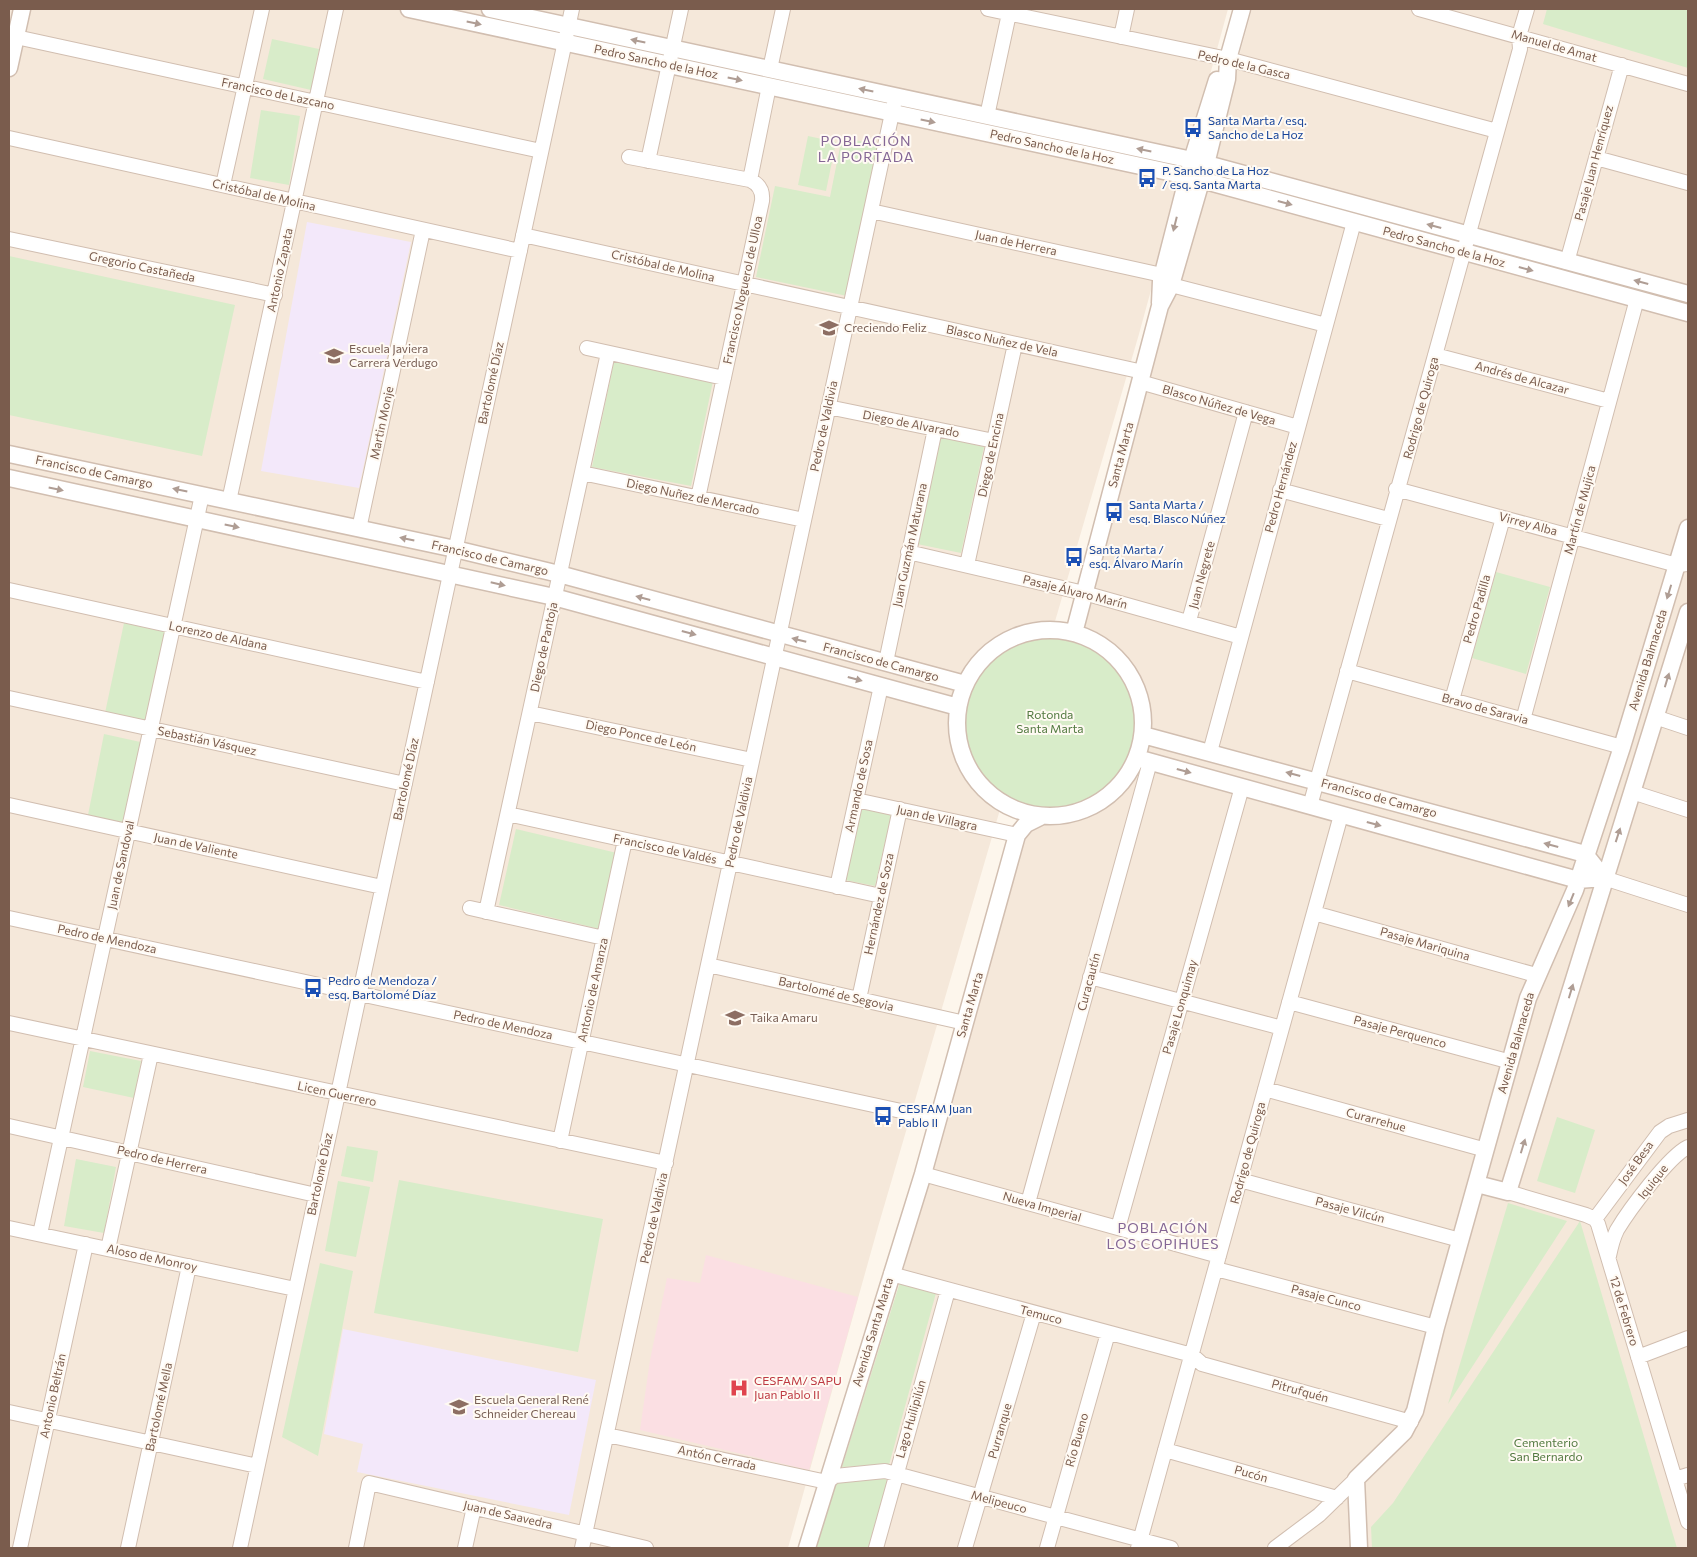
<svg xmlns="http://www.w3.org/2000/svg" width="1697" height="1557" font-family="Commissioner,sans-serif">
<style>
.residential{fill:#f5e8da}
.education{fill:#f3e8fa}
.medical{fill:#fbdfe3}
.green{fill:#d8ecc9}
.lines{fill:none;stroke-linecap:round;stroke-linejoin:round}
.minor-casing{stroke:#d1beb0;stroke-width:16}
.tertiary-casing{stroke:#d1beb0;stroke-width:19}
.minor{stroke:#fff;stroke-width:14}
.tertiary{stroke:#fff;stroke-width:16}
.oneway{fill:#af9d94}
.labels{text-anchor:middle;stroke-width:4;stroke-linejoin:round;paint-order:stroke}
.street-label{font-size:12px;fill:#7a5c4d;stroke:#fffaf3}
.transit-label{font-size:12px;fill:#164399;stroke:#fffaf3;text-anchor:start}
.education-label{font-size:12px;fill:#785e54;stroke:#fffaf3;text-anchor:start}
.park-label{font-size:12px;fill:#537a41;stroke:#fffaf3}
.health-label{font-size:12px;fill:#be3a42;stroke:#fffaf3;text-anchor:start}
.neighbourhood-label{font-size:14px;letter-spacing:1px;fill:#846695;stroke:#fffaf3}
</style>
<rect width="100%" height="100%" fill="#fdf6ec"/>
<path class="residential" d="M9,9H1228L1139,334L878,1227L788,1548H9Z
M1252,9H1688V1548H811L831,1483L842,1467L900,1282Z"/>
<path class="education" d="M307,222L411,242L359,488L261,471Z
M343,1329L596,1380L569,1515L357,1472L363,1444L324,1434Z"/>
<path class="medical" d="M706,1255L858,1297L809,1470L640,1430L650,1360L667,1278L700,1283Z"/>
<path class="green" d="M1547,9H1688V68L1543,24Z
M272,39L319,49L311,90L263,79Z
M261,110L300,116L289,185L250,178Z
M808,136L836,142L826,191L798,185Z
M842,137L878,145L847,296L756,277L775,186L830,197Z
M9,256L235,305L202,456L9,415Z
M614,361L713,381L691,486L592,467Z
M941,437L984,447L961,553L917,544Z
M1496,572L1550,587L1526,674L1472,658Z
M124,623L165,632L146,721L105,713Z
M963 722a87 87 0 1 1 174 0a87 87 0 1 1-174 0Z
M104,734L145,743L129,824L88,815Z
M861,803L892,811L875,886L845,880Z
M516,829L617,853L600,929L499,905Z
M90,1051L141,1061L134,1098L83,1087Z
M1557,1117L1595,1130L1575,1193L1537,1181Z
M347,1146L378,1151L373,1182L341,1176Z
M76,1159L116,1167L104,1233L64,1226Z
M399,1180L603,1219L578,1352L374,1313Z
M338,1181L370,1187L356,1257L325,1251Z
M1508,1203L1567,1221L1448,1404Z
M1580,1221L1677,1548H1372L1371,1527L1393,1503Z
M320,1263L353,1271L318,1456L282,1437Z
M900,1282L936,1293L889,1465L842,1467Z
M882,1476L887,1481L868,1548H811L831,1483Z"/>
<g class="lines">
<g class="minor-casing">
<path id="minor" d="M988,9L1228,59L1497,131
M1419,9L1688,84
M16,37L541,151
M1121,37L1127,9
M770,69L783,9
M987,116L1010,9
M9,138L520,251
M629,157L750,180C759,184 763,191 762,201L698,498
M1596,158L1688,183
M648,161L681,9
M750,180L769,86
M223,185L262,9
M871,211L1162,275
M523,235L1143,372
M9,239L275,295
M1567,262L1622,65
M1171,285L1326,325
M587,348L724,378
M1435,355L1609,401
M1140,382L1298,427
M828,407L994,441
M582,473L804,520
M1396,489L1677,565L1688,564
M1280,490L1388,519
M229,501L336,9
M359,529L423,230
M908,552L1084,593L1241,637
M967,565L1015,344
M9,590L427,682
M1189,621L1246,412
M886,662L935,429
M1347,671L1622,747
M9,698L405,784
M1452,700L1503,518
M530,713L752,760
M1655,717L1688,728
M1523,720L1637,299
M1210,752L1354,222
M1632,792L1688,810
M856,800L1017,835
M9,805L382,887
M1310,806L1520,49L1519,36L1527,9
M508,814L881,896
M1604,878L1688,905
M837,887L881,686
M470,908L604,938
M486,912L608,353
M1314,913L1536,975
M9,918L938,1119
M708,965L965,1023
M1090,977L1282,1028
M859,999L900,809
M1289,1002L1511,1062
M9,1023L666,1163
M1265,1089L1486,1150
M9,1126L316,1195
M560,1141L625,840
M923,1174L1219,1256
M1240,1180L1460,1240
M1508,1192L1586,1215L1595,1219L1598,1224L1688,1522
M1028,1203L1150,762
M1595,1219L1660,1132L1669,1126L1688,1120
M9,1228L295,1289
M1118,1228L1242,787
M40,1234L202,495
M108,1249L151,1054
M1609,1256C1611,1246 1613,1238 1617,1230C1629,1210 1669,1156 1688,1147
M1216,1269L1436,1327
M891,1274L1192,1355L1202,1364L1411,1422
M1638,1357L1688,1338
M9,1412L257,1466
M607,1435L827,1482L835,1476L885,1471L1171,1548
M1165,1450L1337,1498
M1675,1479L1688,1475
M20,1548L86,1244
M128,1548L189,1266
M240,1548L572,9
M356,1548L369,1483L646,1548
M465,1548L474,1507
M582,1548L894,104
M876,1548L948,1290
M965,1548L1034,1313
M1047,1548L1108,1333
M1138,1548L1341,815
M1275,1548L1319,1515L1356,1479"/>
</g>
<g class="tertiary-casing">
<path id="tertiary" d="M409,9L1187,176L1688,313
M490,9L1192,160L1688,294
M9,68L22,9
M1160,303L1161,281L1192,160L1217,80
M9,454L455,549L559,574L965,684
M9,478L554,597L958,707
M957 723a93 93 0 1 1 186 0a93 93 0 1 1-186 0Z
M1074,633L1160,306L1171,285L1206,164L1227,79L1228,59L1242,9
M1143,735L1585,854L1604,878
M1137,758L1578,880L1604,878
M1477,1184L1508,1192L1688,612
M807,1548L923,1174L1017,835L1026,824L1040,817
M1359,1548L1356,1479L1404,1432L1415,1411L1436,1327L1528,998L1575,890L1622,747L1688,528"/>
</g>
<use href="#minor" class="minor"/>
<use href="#tertiary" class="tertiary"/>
</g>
<defs><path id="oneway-solid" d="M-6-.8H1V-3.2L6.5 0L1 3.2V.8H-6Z" transform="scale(1.25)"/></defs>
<g class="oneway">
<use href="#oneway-solid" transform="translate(474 23) rotate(12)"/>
<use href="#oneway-solid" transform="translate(638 41) rotate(-168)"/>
<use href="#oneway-solid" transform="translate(735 79) rotate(12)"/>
<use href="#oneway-solid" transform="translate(866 90) rotate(-168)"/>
<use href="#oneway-solid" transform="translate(928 121) rotate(12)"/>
<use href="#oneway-solid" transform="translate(1144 150) rotate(-168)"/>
<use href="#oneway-solid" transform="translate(1285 203) rotate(15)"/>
<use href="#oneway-solid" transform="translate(1175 224) rotate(104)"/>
<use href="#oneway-solid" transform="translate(1434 226) rotate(-165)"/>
<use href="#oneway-solid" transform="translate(1526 269) rotate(15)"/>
<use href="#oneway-solid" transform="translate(1641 282) rotate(-165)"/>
<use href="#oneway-solid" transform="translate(56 489) rotate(12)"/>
<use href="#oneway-solid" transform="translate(180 490) rotate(-168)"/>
<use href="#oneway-solid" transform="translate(232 526) rotate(12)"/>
<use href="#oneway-solid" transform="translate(407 539) rotate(-168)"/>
<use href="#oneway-solid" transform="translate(498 584) rotate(13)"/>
<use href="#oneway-solid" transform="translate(1669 592) rotate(107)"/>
<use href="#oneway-solid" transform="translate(643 598) rotate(-165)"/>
<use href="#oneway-solid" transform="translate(689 633) rotate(15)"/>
<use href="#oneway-solid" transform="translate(799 640) rotate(-166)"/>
<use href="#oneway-solid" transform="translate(855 679) rotate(15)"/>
<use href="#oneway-solid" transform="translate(1667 680) rotate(-73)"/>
<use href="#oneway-solid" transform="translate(1184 771) rotate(15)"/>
<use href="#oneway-solid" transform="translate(1293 774) rotate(-165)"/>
<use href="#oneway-solid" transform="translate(1374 824) rotate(15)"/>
<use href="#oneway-solid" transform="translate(1618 835) rotate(-72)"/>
<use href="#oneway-solid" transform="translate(1551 845) rotate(-165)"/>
<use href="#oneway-solid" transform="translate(1571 900) rotate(112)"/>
<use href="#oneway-solid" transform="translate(1571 991) rotate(-73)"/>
<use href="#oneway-solid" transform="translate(1523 1146) rotate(-73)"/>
</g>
<defs>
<g id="bus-bare" transform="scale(1.5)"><path d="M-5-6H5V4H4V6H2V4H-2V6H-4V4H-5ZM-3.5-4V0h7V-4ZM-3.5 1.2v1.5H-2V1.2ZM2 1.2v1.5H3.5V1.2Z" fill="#1a4fb4" stroke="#fffaf3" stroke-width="2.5" paint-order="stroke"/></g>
<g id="school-bare" transform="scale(1.5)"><path d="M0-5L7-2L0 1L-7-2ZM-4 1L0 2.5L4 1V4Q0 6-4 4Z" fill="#8d6e63" stroke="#fffaf3" stroke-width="2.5" paint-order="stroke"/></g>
<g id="hospital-bare" transform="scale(1.5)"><path d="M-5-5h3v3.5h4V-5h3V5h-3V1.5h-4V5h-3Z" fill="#e0444e" stroke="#fffaf3" stroke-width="2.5" paint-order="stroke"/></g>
</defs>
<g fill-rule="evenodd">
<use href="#bus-bare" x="1193" y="128"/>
<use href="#bus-bare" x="1147" y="178"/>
<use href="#school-bare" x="829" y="328"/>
<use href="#school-bare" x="334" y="356"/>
<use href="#bus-bare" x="1114" y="512"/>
<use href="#bus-bare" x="1074" y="557"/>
<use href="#bus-bare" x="313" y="988"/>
<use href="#school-bare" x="735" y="1018"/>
<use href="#bus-bare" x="883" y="1116"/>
<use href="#hospital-bare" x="739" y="1388"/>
<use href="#school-bare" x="459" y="1407"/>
</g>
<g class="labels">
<g class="street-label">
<text transform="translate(1554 46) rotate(16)" y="4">Manuel de Amat</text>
<text transform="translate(656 62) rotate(12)" y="4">Pedro Sancho de la Hoz</text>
<text transform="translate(1244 65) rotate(13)" y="4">Pedro de la Gasca</text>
<text transform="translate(278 94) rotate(12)" y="4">Francisco de Lazcano</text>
<text transform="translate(1052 147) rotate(12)" y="4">Pedro Sancho de la Hoz</text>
<text transform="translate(1594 163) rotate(-75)" y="4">Pasaje Juan Henríquez</text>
<text transform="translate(264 195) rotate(13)" y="4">Cristóbal de Molina</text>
<text transform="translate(1016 243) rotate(12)" y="4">Juan de Herrera</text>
<text transform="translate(1444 247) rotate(15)" y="4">Pedro Sancho de la Hoz</text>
<text transform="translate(663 266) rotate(13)" y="4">Cristóbal de Molina</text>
<text transform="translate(142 267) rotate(12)" y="4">Gregorio Castañeda</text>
<text transform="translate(280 270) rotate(-78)" y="4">Antonio Zapata</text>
<text transform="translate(743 290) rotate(-78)" y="4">Francisco Noguerol de Ulloa</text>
<text transform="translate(1002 341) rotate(12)" y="4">Blasco Nuñez de Vela</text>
<text transform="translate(1522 378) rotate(15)" y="4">Andrés de Alcazar</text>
<text transform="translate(491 383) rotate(-78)" y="4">Bartolomé Díaz</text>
<text transform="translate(1219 405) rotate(16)" y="4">Blasco Núñez de Vega</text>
<text transform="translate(1421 408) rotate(-75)" y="4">Rodrigo de Quiroga</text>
<text transform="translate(382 423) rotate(-78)" y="4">Martin Monje</text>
<text transform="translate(911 424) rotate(11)" y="4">Diego de Alvarado</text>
<text transform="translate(824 426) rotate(-78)" y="4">Pedro de Valdivia</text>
<text transform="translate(991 455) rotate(-78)" y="4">Diego de Encina</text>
<text transform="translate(1121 455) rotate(-75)" y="4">Santa Marta</text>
<text transform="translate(94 472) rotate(12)" y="4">Francisco de Camargo</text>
<text transform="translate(1281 487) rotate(-75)" y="4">Pedro Hernández</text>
<text transform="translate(693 497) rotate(12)" y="4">Diego Nuñez de Mercado</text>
<text transform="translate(1580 510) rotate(-75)" y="4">Martín de Mujica</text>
<text transform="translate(1528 524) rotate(15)" y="4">Virrey Alba</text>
<text transform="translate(910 545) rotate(-78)" y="4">Juan Guzmán Maturana</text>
<text transform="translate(490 558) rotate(13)" y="4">Francisco de Camargo</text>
<text transform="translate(1202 575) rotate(-75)" y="4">Juan Negrete</text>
<text transform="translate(1075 592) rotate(14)" y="4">Pasaje Álvaro Marín</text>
<text transform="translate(1477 609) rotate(-74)" y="4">Pedro Padilla</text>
<text transform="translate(218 636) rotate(12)" y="4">Lorenzo de Aldana</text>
<text transform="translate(544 647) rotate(-78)" y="4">Diego de Pantoja</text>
<text transform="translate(1648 660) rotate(-73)" y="4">Avenida Balmaceda</text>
<text transform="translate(881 662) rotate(15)" y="4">Francisco de Camargo</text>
<text transform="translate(1485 709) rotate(15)" y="4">Bravo de Saravia</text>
<text transform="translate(641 736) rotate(12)" y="4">Diego Ponce de León</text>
<text transform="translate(207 741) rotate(12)" y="4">Sebastián Vásquez</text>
<text transform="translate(406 779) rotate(-78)" y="4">Bartolomé Díaz</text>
<text transform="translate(859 786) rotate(-78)" y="4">Armando de Sosa</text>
<text transform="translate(1379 798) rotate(15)" y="4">Francisco de Camargo</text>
<text transform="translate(937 818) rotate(12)" y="4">Juan de Villagra</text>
<text transform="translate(739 822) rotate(-78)" y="4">Pedro de Valdivia</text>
<text transform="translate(196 846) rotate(12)" y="4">Juan de Valiente</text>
<text transform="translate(665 849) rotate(12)" y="4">Francisco de Valdés</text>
<text transform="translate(121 865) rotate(-78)" y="4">Juan de Sandoval</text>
<text transform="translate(879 904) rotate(-78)" y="4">Hernández de Soza</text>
<text transform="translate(107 939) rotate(12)" y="4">Pedro de Mendoza</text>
<text transform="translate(1425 944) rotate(16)" y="4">Pasaje Mariquina</text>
<text transform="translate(1089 982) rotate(-75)" y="4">Curacautín</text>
<text transform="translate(593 990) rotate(-78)" y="4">Antonio de Amanza</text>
<text transform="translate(836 994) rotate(13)" y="4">Bartolomé de Segovia</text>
<text transform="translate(970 1005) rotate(-74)" y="4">Santa Marta</text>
<text transform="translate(1180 1007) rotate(-74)" y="4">Pasaje Lonquimay</text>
<text transform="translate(503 1025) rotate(12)" y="4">Pedro de Mendoza</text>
<text transform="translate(1400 1032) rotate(15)" y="4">Pasaje Perquenco</text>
<text transform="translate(1516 1043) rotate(-74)" y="4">Avenida Balmaceda</text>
<text transform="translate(337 1094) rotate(12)" y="4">Licen Guerrero</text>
<text transform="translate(1376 1120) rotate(15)" y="4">Curarrehue</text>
<text transform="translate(1248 1153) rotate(-75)" y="4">Rodrigo de Quiroga</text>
<text transform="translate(162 1160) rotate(13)" y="4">Pedro de Herrera</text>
<text transform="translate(1636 1163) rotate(-54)" y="4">José Besa</text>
<text transform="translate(320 1174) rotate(-78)" y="4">Bartolomé Díaz</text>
<text transform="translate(1653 1182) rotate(-52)" y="4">Iquique</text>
<text transform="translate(1042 1207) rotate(16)" y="4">Nueva Imperial</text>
<text transform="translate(1350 1210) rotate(15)" y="4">Pasaje Vilcún</text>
<text transform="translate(654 1218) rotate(-78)" y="4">Pedro de Valdivia</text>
<text transform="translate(152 1258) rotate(12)" y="4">Aloso de Monroy</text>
<text transform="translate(1326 1298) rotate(15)" y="4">Pasaje Cunco</text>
<text transform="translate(1624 1311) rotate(73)" y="4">12 de Febrero</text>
<text transform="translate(1041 1315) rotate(15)" y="4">Temuco</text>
<text transform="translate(873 1332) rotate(-73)" y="4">Avenida Santa Marta</text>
<text transform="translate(1300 1391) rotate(15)" y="4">Pitrufquén</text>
<text transform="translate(53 1396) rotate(-78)" y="4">Antonio Beltrán</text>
<text transform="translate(159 1407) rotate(-78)" y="4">Bartolomé Mella</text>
<text transform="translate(911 1419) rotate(-74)" y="4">Lago Huilipilún</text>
<text transform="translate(1000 1431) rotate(-74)" y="4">Purranque</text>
<text transform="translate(1077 1440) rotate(-74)" y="4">Río Bueno</text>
<text transform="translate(717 1458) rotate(12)" y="4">Antón Cerrada</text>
<text transform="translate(1251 1474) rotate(16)" y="4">Pucón</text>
<text transform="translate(999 1502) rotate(15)" y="4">Melipeuco</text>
<text transform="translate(508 1515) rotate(13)" y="4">Juan de Saavedra</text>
</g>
<g class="transit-label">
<text x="1208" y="125">Santa Marta / esq.<tspan x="1208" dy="14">Sancho de La Hoz</tspan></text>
<text x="1162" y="175">P. Sancho de La Hoz<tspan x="1162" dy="14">/ esq. Santa Marta</tspan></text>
<text x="1129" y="509">Santa Marta /<tspan x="1129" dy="14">esq. Blasco Núñez</tspan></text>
<text x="1089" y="554">Santa Marta /<tspan x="1089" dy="14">esq. Álvaro Marín</tspan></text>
<text x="328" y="985">Pedro de Mendoza /<tspan x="328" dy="14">esq. Bartolomé Díaz</tspan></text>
<text x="898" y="1113">CESFAM Juan<tspan x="898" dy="14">Pablo II</tspan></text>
</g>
<g class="education-label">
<text x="844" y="332">Creciendo Feliz</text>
<text x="349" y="353">Escuela Javiera<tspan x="349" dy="14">Carrera Verdugo</tspan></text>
<text x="750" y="1022">Taika Amaru</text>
<text x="474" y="1404">Escuela General René<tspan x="474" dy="14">Schneider Chereau</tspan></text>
</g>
<g class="park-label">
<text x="1050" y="719">Rotonda<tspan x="1050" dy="14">Santa Marta</tspan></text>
<text x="1546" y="1447">Cementerio<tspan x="1546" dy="14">San Bernardo</tspan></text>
</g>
<g class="health-label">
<text x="754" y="1385">CESFAM/ SAPU<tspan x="754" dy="14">Juan Pablo II</tspan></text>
</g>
<g class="neighbourhood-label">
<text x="866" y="146">POBLACIÓN<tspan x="866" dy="16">LA PORTADA</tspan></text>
<text x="1163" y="1233">POBLACIÓN<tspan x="1163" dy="16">LOS COPIHUES</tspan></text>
</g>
</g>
<rect width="1697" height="1557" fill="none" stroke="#7a5c4d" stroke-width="20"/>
</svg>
